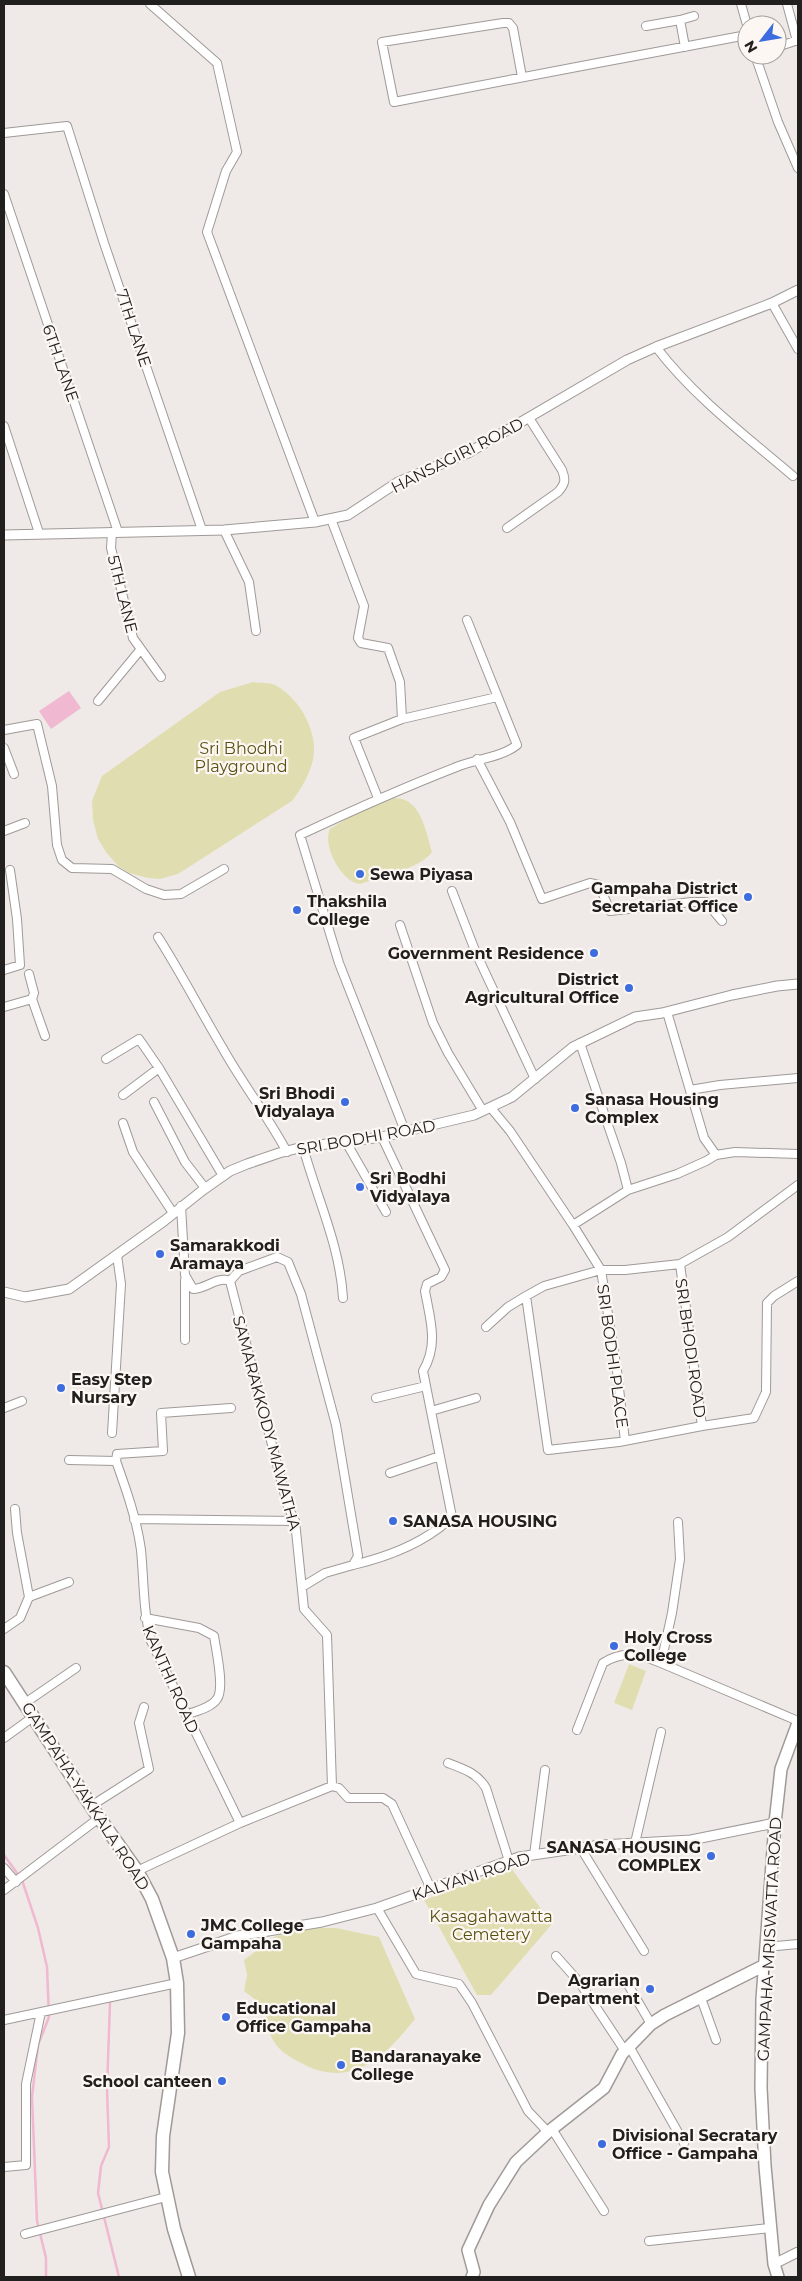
<svg xmlns="http://www.w3.org/2000/svg" width="802" height="2281" font-family="Montserrat,sans-serif">
<style>
.green{fill:#e0deb1}
.water{fill:#f0b8d1}
.lines{fill:none;stroke-linecap:round;stroke-linejoin:round}
.stream{stroke:#f0b8d1;stroke-width:2.5}
.minor-casing{stroke:#9f9a97;stroke-width:10}
.tertiary-casing{stroke:#9f9a97;stroke-width:11}
.primary-casing{stroke:#9f9a97;stroke-width:14}
.trunk-casing{stroke:#9f9a97;stroke-width:15}
.minor{stroke:#fff;stroke-width:8}
.tertiary{stroke:#fff;stroke-width:9}
.primary{stroke:#fff;stroke-width:11}
.trunk{stroke:#fff;stroke-width:12}
.poi-dot{fill:#3c6cdd;stroke:#fdf7f4;stroke-width:2}
.labels{text-anchor:middle;stroke-width:4.5;stroke-linejoin:round;paint-order:stroke}
.street-label{font-size:16px;fill:#22201f;stroke:#fdf7f4}
.park-label{font-size:16px;fill:#575110;stroke:#fdf7f4}
.poi-label{font-size:16px;font-weight:bold;fill:#22201f;stroke:#fdf7f4;text-anchor:start}
</style>
<rect width="100%" height="100%" fill="#efeae7"/>
<path class="green" d="M253,682C260,683 269,682 275,685C300,698 319,733 313,760C309,776 301,789 292,801L178,874L160,879L148,878L129,873L118,866L106,852L98,839L93,820L92,801L102,776L220,692Z
M394,798C421,797 426,832 432,852C421,868 379,878 360,884C341,882 322,845 330,829L351,816Z
M629,1664L646,1671L632,1710L614,1703Z
M511,1868L552,1924L491,1995H477L424,1900Z
M310,1928H336L379,1937L415,2019C387,2054 355,2088 307,2066C297,2061 285,2055 278,2047C267,2034 270,2026 265,2012C263,2004 250,1996 244,1991L247,1975L244,1960L276,1936Z"/>
<path class="water" d="M69,691L81,708L51,729L39,711Z"/>
<g class="lines">
<path class="stream" d="M4,1855L22,1880L38,1928L47,1967L49,2017L38,2045L32,2097L37,2221L46,2258V2277
M110,2002L107,2089L109,2147L101,2166L98,2193L119,2277"/>
<g class="minor-casing">
<path id="minor" d="M150,4L217,63L237,152L226,171L207,232L315,522
M741,4L747,25
M787,4L797,41
M680,20L694,16
M646,26L680,20L685,47
M777,47L798,40
M755,55L778,122L798,168
M522,77L513,28L509,23H503L382,42L394,102C512,79 629,57 747,35
M4,133L67,126L104,243L202,530
M4,194L118,532
M772,303L798,349
M656,347C694,397 746,436 793,476
M4,426L39,533
M331,519L364,606L358,638L361,643L388,648L400,682L402,719L354,738L378,798
M507,528L558,492C565,484 566,480 562,470L529,418
M224,530L249,582L256,631
M112,532L111,548L133,638L161,677
M98,701L141,649
M402,719L497,697
M4,730L37,724L52,786L57,845L62,860L72,868L112,869L146,889L164,895L181,894L224,869
M4,748L14,774
M477,759L510,822L542,899L590,883L599,885L610,911L692,902H706L722,921
M4,831L25,823
M452,891L476,953L535,1079
M400,925L433,1023L448,1053L483,1111
M158,937C181,973 200,1010 222,1047C242,1083 267,1115 287,1152
M4,970L20,965L17,919L10,870
M29,974L34,993L32,999L45,1036
M4,1007L32,999
M667,1012L704,1138L716,1155
M580,1043L621,1163L628,1190
M106,1059L139,1039L159,1068L223,1176
M690,1090L720,1085L798,1078
M123,1095L159,1068
M154,1102L185,1162L205,1188
M491,1108L510,1131L573,1225L628,1190L677,1174L706,1161L716,1155L735,1152L798,1154
M123,1123L133,1152L173,1213
M405,1131L339,963L300,835C353,810 405,787 459,766C477,759 502,757 517,745L467,620
M346,1142L386,1212
M303,1147C317,1198 340,1246 343,1298
M798,1185L728,1237L680,1264L702,1426L754,1418L766,1392L767,1303L774,1296L798,1281
M181,1206L185,1275L193,1289C206,1289 217,1276 230,1281L288,1507L295,1521L304,1609L327,1635L332,1786L240,1823
M573,1225L601,1270H625L680,1264
M230,1281L239,1271L277,1257L288,1262L301,1294L336,1425L358,1556L353,1565L325,1573L302,1587
M486,1327L508,1307L526,1296
M185,1340V1280
M376,1398L426,1386
M4,1408L22,1401
M431,1411L476,1398
M112,1433L121,1284L117,1255
M625,1441L617,1371L601,1270L544,1286L526,1296L548,1450L619,1442L702,1426
M69,1460L116,1461C126,1489 137,1520 141,1550C144,1581 143,1611 151,1641L240,1823L137,1871
M116,1461L117,1454L163,1451L161,1413L231,1408
M390,1473L440,1456
M15,1509L17,1533L29,1597
M134,1519L295,1521
M353,1565C387,1557 426,1542 452,1517L423,1371C439,1344 430,1319 425,1291L427,1284L441,1277L445,1270L382,1137
M145,1618L199,1628L214,1636C216,1650 225,1688 217,1699C211,1708 196,1711 186,1715
M4,1629L20,1618L29,1597L69,1582
M661,1663L798,1721
M25,1703L76,1668
M577,1730L603,1663C623,1650 640,1654 661,1663L672,1613L680,1559L678,1522
M4,1738L33,1717
M448,1763C464,1769 477,1773 486,1788L509,1861
M332,1786L339,1788L348,1798H383L392,1804L431,1889
M91,1806L149,1769L139,1723L144,1707
M635,1843L661,1732
M580,1847L644,1951
M534,1855L545,1770
M4,1868L16,1882
M4,1890L99,1818
M377,1908L416,1974L459,1984L472,2003L528,2111L548,2132
M766,1947L798,1944
M556,1956L580,1983L625,2051
M626,1981L651,2024
M701,1998L716,2040
M4,2020L177,1983
M629,2046L684,2143
M552,2129L604,2211
M4,2167L26,2165V2084L41,2012
M25,2234L166,2197
M649,2241L770,2228"/>
</g>
<g class="tertiary-casing">
<path id="tertiary" d="M4,535L224,530L315,522L348,515L398,482L468,453L627,360L656,347L772,303L798,290
M4,1292L25,1297L69,1289L164,1221L203,1190L230,1171L247,1164L279,1153L303,1147L382,1137L474,1115L512,1097L573,1047L635,1017L662,1013L732,995L777,986L798,984
M173,1958L238,1936L322,1922L377,1908L519,1857L601,1845L691,1840L775,1823
M774,2264L798,2252"/>
</g>
<g class="primary-casing">
<path id="primary" d="M472,2277L474,2272L468,2250L489,2205L516,2162L548,2132L604,2088L622,2054L651,2024L665,2015L765,1965
M778,2277L774,2264L765,2166L761,2088L762,2000L775,1823L781,1769L798,1723"/>
</g>
<g class="trunk-casing">
<path id="trunk" d="M4,1672L95,1812L137,1871L152,1899L173,1958L177,1983L178,2033L163,2136L162,2172L174,2229L189,2277"/>
</g>
<use href="#minor" class="minor"/>
<use href="#tertiary" class="tertiary"/>
<use href="#primary" class="primary"/>
<use href="#trunk" class="trunk"/>
</g>
<g class="poi-dot">
<circle cx="360" cy="874" r="5"/>
<circle cx="748" cy="897" r="5"/>
<circle cx="297" cy="910" r="5"/>
<circle cx="594" cy="953" r="5"/>
<circle cx="629" cy="988" r="5"/>
<circle cx="345" cy="1102" r="5"/>
<circle cx="575" cy="1108" r="5"/>
<circle cx="360" cy="1187" r="5"/>
<circle cx="160" cy="1254" r="5"/>
<circle cx="61" cy="1388" r="5"/>
<circle cx="393" cy="1521" r="5"/>
<circle cx="614" cy="1646" r="5"/>
<circle cx="711" cy="1856" r="5"/>
<circle cx="191" cy="1934" r="5"/>
<circle cx="650" cy="1989" r="5"/>
<circle cx="226" cy="2017" r="5"/>
<circle cx="341" cy="2065" r="5"/>
<circle cx="222" cy="2081" r="5"/>
<circle cx="602" cy="2144" r="5"/>
</g>
<g class="labels">
<g class="street-label">
<text transform="translate(134 328) rotate(72)" y="6">7TH LANE</text>
<text transform="translate(61 363) rotate(71)" y="6">6TH LANE</text>
<text transform="translate(457 455) rotate(-27)" y="6">HANSAGIRI ROAD</text>
<text transform="translate(123 594) rotate(76)" y="6">5TH LANE</text>
<text transform="translate(366 1137) rotate(-10)" y="6">SRI BODHI ROAD</text>
<text transform="translate(691 1348) rotate(82)" y="6">SRI BHODI ROAD</text>
<text transform="translate(613 1356) rotate(82)" y="6">SRI BODHI PLACE</text>
<text transform="translate(267 1423) rotate(75)" y="6">SAMARAKKODY MAWATHA</text>
<text transform="translate(171 1679) rotate(66)" y="6">KANTHI ROAD</text>
<text transform="translate(86 1796) rotate(57)" y="6">GAMPAHA-YAKKALA ROAD</text>
<text transform="translate(471 1876) rotate(-18)" y="6">KALYANI ROAD</text>
<text transform="translate(769 1939) rotate(-87)" y="6">GAMPAHA-MRISWATTA ROAD</text>
</g>
<g class="park-label">
<text x="241" y="754">Sri Bhodhi<tspan x="241" dy="18">Playground</tspan></text>
<text x="491" y="1922">Kasagahawatta<tspan x="491" dy="18">Cemetery</tspan></text>
</g>
<g class="poi-label">
<text x="370" y="880">Sewa Piyasa</text>
<text x="738" y="894" text-anchor="end">Gampaha District<tspan x="738" dy="18">Secretariat Office</tspan></text>
<text x="307" y="907">Thakshila<tspan x="307" dy="18">College</tspan></text>
<text x="584" y="959" text-anchor="end">Government Residence</text>
<text x="619" y="985" text-anchor="end">District<tspan x="619" dy="18">Agricultural Office</tspan></text>
<text x="335" y="1099" text-anchor="end">Sri Bhodi<tspan x="335" dy="18">Vidyalaya</tspan></text>
<text x="585" y="1105">Sanasa Housing<tspan x="585" dy="18">Complex</tspan></text>
<text x="370" y="1184">Sri Bodhi<tspan x="370" dy="18">Vidyalaya</tspan></text>
<text x="170" y="1251">Samarakkodi<tspan x="170" dy="18">Aramaya</tspan></text>
<text x="71" y="1385">Easy Step<tspan x="71" dy="18">Nursary</tspan></text>
<text x="403" y="1527">SANASA HOUSING</text>
<text x="624" y="1643">Holy Cross<tspan x="624" dy="18">College</tspan></text>
<text x="701" y="1853" text-anchor="end">SANASA HOUSING<tspan x="701" dy="18">COMPLEX</tspan></text>
<text x="201" y="1931">JMC College<tspan x="201" dy="18">Gampaha</tspan></text>
<text x="640" y="1986" text-anchor="end">Agrarian<tspan x="640" dy="18">Department</tspan></text>
<text x="236" y="2014">Educational<tspan x="236" dy="18">Office Gampaha</tspan></text>
<text x="351" y="2062">Bandaranayake<tspan x="351" dy="18">College</tspan></text>
<text x="212" y="2087" text-anchor="end">School canteen</text>
<text x="612" y="2141">Divisional Secratary<tspan x="612" dy="18">Office - Gampaha</tspan></text>
</g>
</g>
<rect width="802" height="2281" fill="none" stroke="#22201f" stroke-width="10"/>
<g transform="translate(762 40) rotate(239)"><circle r="24" fill="#fdf7f4" stroke="#a5a19f"/>
<path d="M0-4L9 19L0 12L-9 19Z" fill="#3c6cdd"/>
<text y="-8" font-size="14" font-weight="bold" text-anchor="middle" fill="#22201f">N</text>
</g>
</svg>
